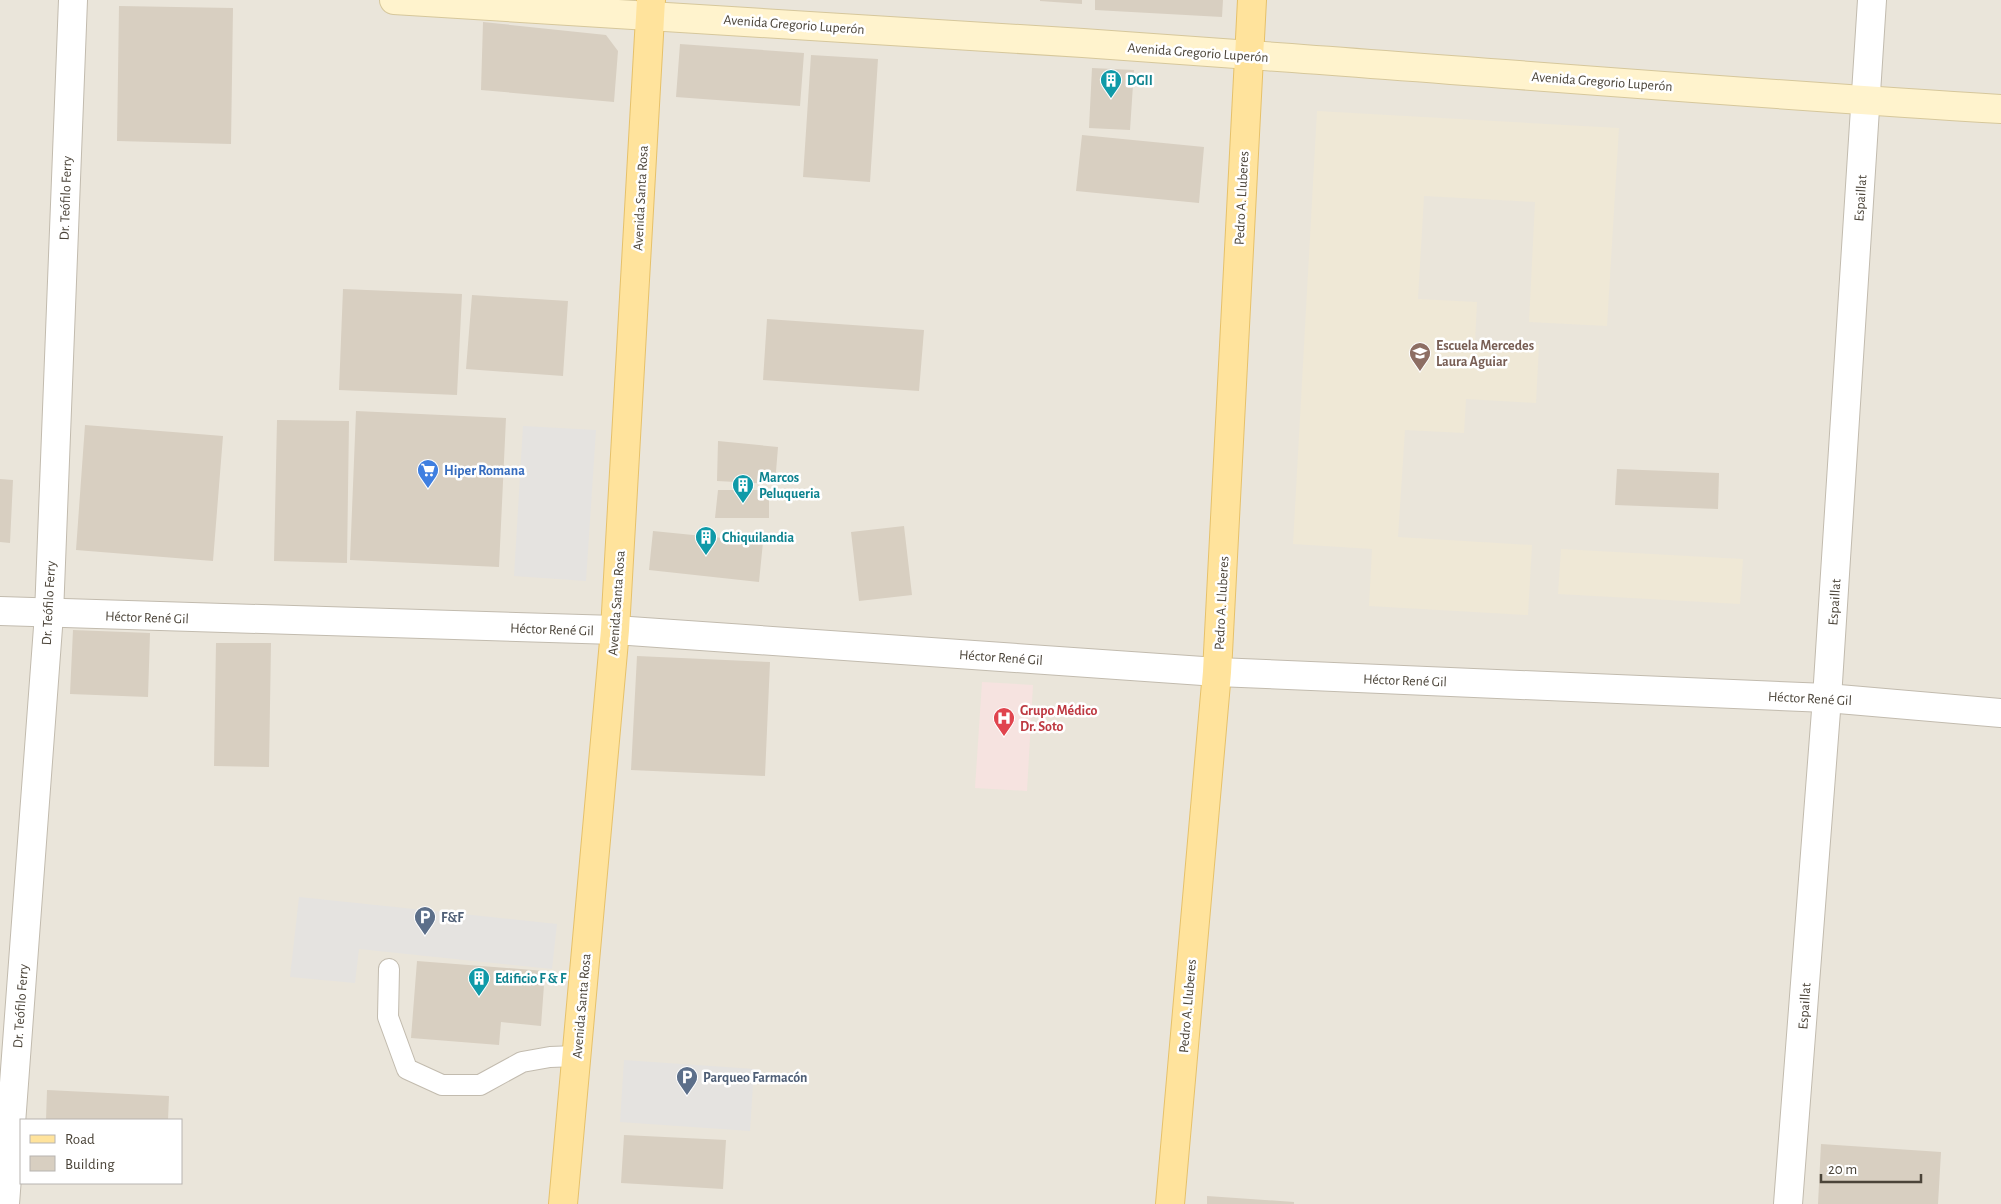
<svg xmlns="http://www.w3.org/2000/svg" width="2001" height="1204" font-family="'Alegreya Sans',sans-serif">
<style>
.residential{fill:#eae5da;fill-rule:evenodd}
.education{fill:#efe8d6}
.medical{fill:#f6e3e0}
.parking{fill:#e5e3e0}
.building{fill:#d8cfc1}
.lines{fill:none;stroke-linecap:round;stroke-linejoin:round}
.service-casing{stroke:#c2bbae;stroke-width:22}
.minor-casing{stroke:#c2bbae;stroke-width:30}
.tertiary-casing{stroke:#c2bbae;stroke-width:30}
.secondary-casing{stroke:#d6c79b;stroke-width:30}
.primary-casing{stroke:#e6c16a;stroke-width:30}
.service{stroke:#fff;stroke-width:20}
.minor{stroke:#fff;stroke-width:28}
.tertiary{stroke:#fff;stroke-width:28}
.secondary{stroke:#fff3cd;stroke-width:28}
.primary{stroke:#ffe39c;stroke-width:28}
.labels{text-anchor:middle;stroke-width:5;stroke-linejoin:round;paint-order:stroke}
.street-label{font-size:14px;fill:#4b4439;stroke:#fff}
.culture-label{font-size:14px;font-weight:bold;fill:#0d838f;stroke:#fff;text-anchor:start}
.education-label{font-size:14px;font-weight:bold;fill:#785e54;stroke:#fff;text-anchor:start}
.shop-label{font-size:14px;font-weight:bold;fill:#366cbe;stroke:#fff;text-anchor:start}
.health-label{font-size:14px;font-weight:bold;fill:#be3a42;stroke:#fff;text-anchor:start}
.service-label{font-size:14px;font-weight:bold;fill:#4e5e75;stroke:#fff;text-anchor:start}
</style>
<rect width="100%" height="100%" fill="#f6f3ec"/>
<path class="residential" d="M0,0H2001V1204H0ZM21,1120H181V1183H21Z"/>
<path class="education" d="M1317,111L1619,128L1607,326L1529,322L1535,202L1424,196L1418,299L1477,302L1475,342L1539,345L1536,403L1466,399L1464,433L1405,430L1398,537L1532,545L1528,615L1369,606L1372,549L1293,544Z
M1561,549L1743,559L1740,604L1558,594Z"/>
<path class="medical" d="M982,682L1033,685L1027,791L975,788Z"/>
<path class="parking" d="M523,426L596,430L586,581L514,576Z
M299,897L557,924L552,969L359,949L355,983L290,977Z
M624,1060L754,1069L750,1131L620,1122Z"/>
<path class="building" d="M1040,0H1082V4L1040,1Z
M1095,0H1223L1222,17L1095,10Z
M119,6L233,8L231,144L117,141Z
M483,22L606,35L618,51L614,102L481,90Z
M680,44L804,53L800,106L676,97Z
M811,55L878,59L870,182L803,177Z
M1092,68L1134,70L1130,130L1089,128Z
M1082,135L1204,147L1199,203L1076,191Z
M343,289L462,294L457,395L339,390Z
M472,295L568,301L563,376L466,369Z
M767,319L924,330L919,391L763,380Z
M356,411L506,418L499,567L350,560Z
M277,420L349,421L347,563L274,561Z
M85,425L223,436L213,561L76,550Z
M718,441L778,447L775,484L717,481Z
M1617,469L1719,473L1718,509L1615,505Z
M0,479L13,480L10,543L0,542Z
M718,490H769V518H715Z
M904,526L912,595L859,601L851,532Z
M653,531L763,542L759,582L649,570Z
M73,630L150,633L148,697L70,694Z
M216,643H271L269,767L214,766Z
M637,656L770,662L765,776L631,770Z
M417,961L545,971L541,1026L501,1022L499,1045L411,1038Z
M47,1090L169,1096L168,1120H46Z
M624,1135L726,1140L723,1189L621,1183Z
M1821,1144L1941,1152L1938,1204H1818Z
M1207,1196L1294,1202V1204H1207Z"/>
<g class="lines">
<g class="service-casing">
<path id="service" d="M389,969L388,1017L407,1069L442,1085H480L522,1062L550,1057L576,1056"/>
</g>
<g class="minor-casing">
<path id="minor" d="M5,1204L49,614L73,0
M1788,1204L1827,698L1872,0"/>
</g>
<g class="tertiary-casing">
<path id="tertiary" d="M0,611L615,630L1217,672L1827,698L2001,713"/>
</g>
<g class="secondary-casing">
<path id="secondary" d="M394,0C680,16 965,34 1250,55C1501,73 1751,94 2001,109"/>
</g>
<g class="primary-casing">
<path id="primary" d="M563,1204L615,630L651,0
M1170,1204L1217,672L1252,0"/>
</g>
<use href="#service" class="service"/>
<use href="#minor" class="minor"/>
<use href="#tertiary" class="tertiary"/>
<use href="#secondary" class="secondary"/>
<use href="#primary" class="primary"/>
</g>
<defs>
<g id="building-pin" transform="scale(1.125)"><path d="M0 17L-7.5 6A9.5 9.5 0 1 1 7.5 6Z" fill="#0f9aa8" stroke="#fff"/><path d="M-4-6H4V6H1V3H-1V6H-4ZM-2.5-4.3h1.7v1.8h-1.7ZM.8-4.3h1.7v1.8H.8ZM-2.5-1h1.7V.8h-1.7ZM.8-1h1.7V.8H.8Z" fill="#fff"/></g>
<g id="school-pin" transform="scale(1.125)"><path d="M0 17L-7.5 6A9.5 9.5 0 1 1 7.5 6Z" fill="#8d6e63" stroke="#fff"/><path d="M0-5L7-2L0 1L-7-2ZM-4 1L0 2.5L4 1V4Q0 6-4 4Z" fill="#fff"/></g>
<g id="supermarket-pin" transform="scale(1.125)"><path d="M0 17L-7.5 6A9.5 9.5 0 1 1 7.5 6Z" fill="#3f7fe0" stroke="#fff"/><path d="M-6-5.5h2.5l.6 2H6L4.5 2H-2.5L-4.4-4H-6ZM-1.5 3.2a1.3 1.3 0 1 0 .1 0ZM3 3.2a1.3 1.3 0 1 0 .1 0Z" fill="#fff"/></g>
<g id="hospital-pin" transform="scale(1.125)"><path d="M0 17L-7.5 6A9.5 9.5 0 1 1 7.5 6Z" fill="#e0444e" stroke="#fff"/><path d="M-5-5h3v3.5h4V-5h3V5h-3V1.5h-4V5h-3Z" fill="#fff"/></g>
<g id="parking-pin" transform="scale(1.125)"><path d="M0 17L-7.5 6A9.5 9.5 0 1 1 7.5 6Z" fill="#5c6f8a" stroke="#fff"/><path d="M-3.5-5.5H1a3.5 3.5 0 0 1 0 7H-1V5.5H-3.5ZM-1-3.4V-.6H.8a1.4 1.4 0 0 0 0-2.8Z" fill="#fff"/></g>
</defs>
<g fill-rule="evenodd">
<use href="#building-pin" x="1111" y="80"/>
<use href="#school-pin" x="1420" y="353"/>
<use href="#supermarket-pin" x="428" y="470"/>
<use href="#building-pin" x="743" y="485"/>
<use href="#building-pin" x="706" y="537"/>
<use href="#hospital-pin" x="1004" y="718"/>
<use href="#parking-pin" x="425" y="917"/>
<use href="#building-pin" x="479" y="978"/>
<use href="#parking-pin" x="687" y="1077"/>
</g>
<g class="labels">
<g class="street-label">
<text transform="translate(794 24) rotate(4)" y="5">Avenida Gregorio Luperón</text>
<text transform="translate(1198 52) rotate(4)" y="5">Avenida Gregorio Luperón</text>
<text transform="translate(1602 81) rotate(4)" y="5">Avenida Gregorio Luperón</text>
<text transform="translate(65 198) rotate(-88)" y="5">Dr. Teófilo Ferry</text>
<text transform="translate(640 198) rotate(-87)" y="5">Avenida Santa Rosa</text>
<text transform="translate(1241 198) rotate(-87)" y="5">Pedro A. Lluberes</text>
<text transform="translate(1860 198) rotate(-86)" y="5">Espaillat</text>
<text transform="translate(1834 602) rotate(-86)" y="5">Espaillat</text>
<text transform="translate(48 603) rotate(-87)" y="5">Dr. Teófilo Ferry</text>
<text transform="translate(616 603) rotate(-86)" y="5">Avenida Santa Rosa</text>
<text transform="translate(1221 603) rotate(-87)" y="5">Pedro A. Lluberes</text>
<text transform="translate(147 617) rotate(2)" y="5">Héctor René Gil</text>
<text transform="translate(552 629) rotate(2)" y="5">Héctor René Gil</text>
<text transform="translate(1001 657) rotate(4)" y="5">Héctor René Gil</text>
<text transform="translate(1405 680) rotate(2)" y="5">Héctor René Gil</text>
<text transform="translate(1810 698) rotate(3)" y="5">Héctor René Gil</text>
<text transform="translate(20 1006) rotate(-86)" y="5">Dr. Teófilo Ferry</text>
<text transform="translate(581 1006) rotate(-85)" y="5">Avenida Santa Rosa</text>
<text transform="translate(1187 1006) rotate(-85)" y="5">Pedro A. Lluberes</text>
<text transform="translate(1804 1006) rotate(-86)" y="5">Espaillat</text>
</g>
<g class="culture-label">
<text x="1127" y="85">DGII</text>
<text x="759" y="482">Marcos<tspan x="759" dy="16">Peluqueria</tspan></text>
<text x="722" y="542">Chiquilandia</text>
<text x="495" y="983">Edificio F &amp; F</text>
</g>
<g class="education-label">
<text x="1436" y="350">Escuela Mercedes<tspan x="1436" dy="16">Laura Aguiar</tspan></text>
</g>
<g class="shop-label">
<text x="444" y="475">Hiper Romana</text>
</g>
<g class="health-label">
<text x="1020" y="715">Grupo Médico<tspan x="1020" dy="16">Dr. Soto</tspan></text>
</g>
<g class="service-label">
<text x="441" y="922">F&amp;F</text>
<text x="703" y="1082">Parqueo Farmacón</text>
</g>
</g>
<rect x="20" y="1119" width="162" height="65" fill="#ffffff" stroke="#b7b4b0"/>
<rect x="30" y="1135" width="25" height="8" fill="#ffe39c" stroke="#b7b4b0"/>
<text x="65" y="1144" font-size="15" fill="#4b4439">Road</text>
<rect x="30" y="1156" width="25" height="15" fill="#d8cfc1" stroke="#b7b4b0"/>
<text x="65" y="1169" font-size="15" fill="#4b4439">Building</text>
<path d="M1821 1174v8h100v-8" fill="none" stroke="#4b4439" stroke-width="2.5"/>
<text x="1828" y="1174" font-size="15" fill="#4b4439" stroke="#ffffff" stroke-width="4" paint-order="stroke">20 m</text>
</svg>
